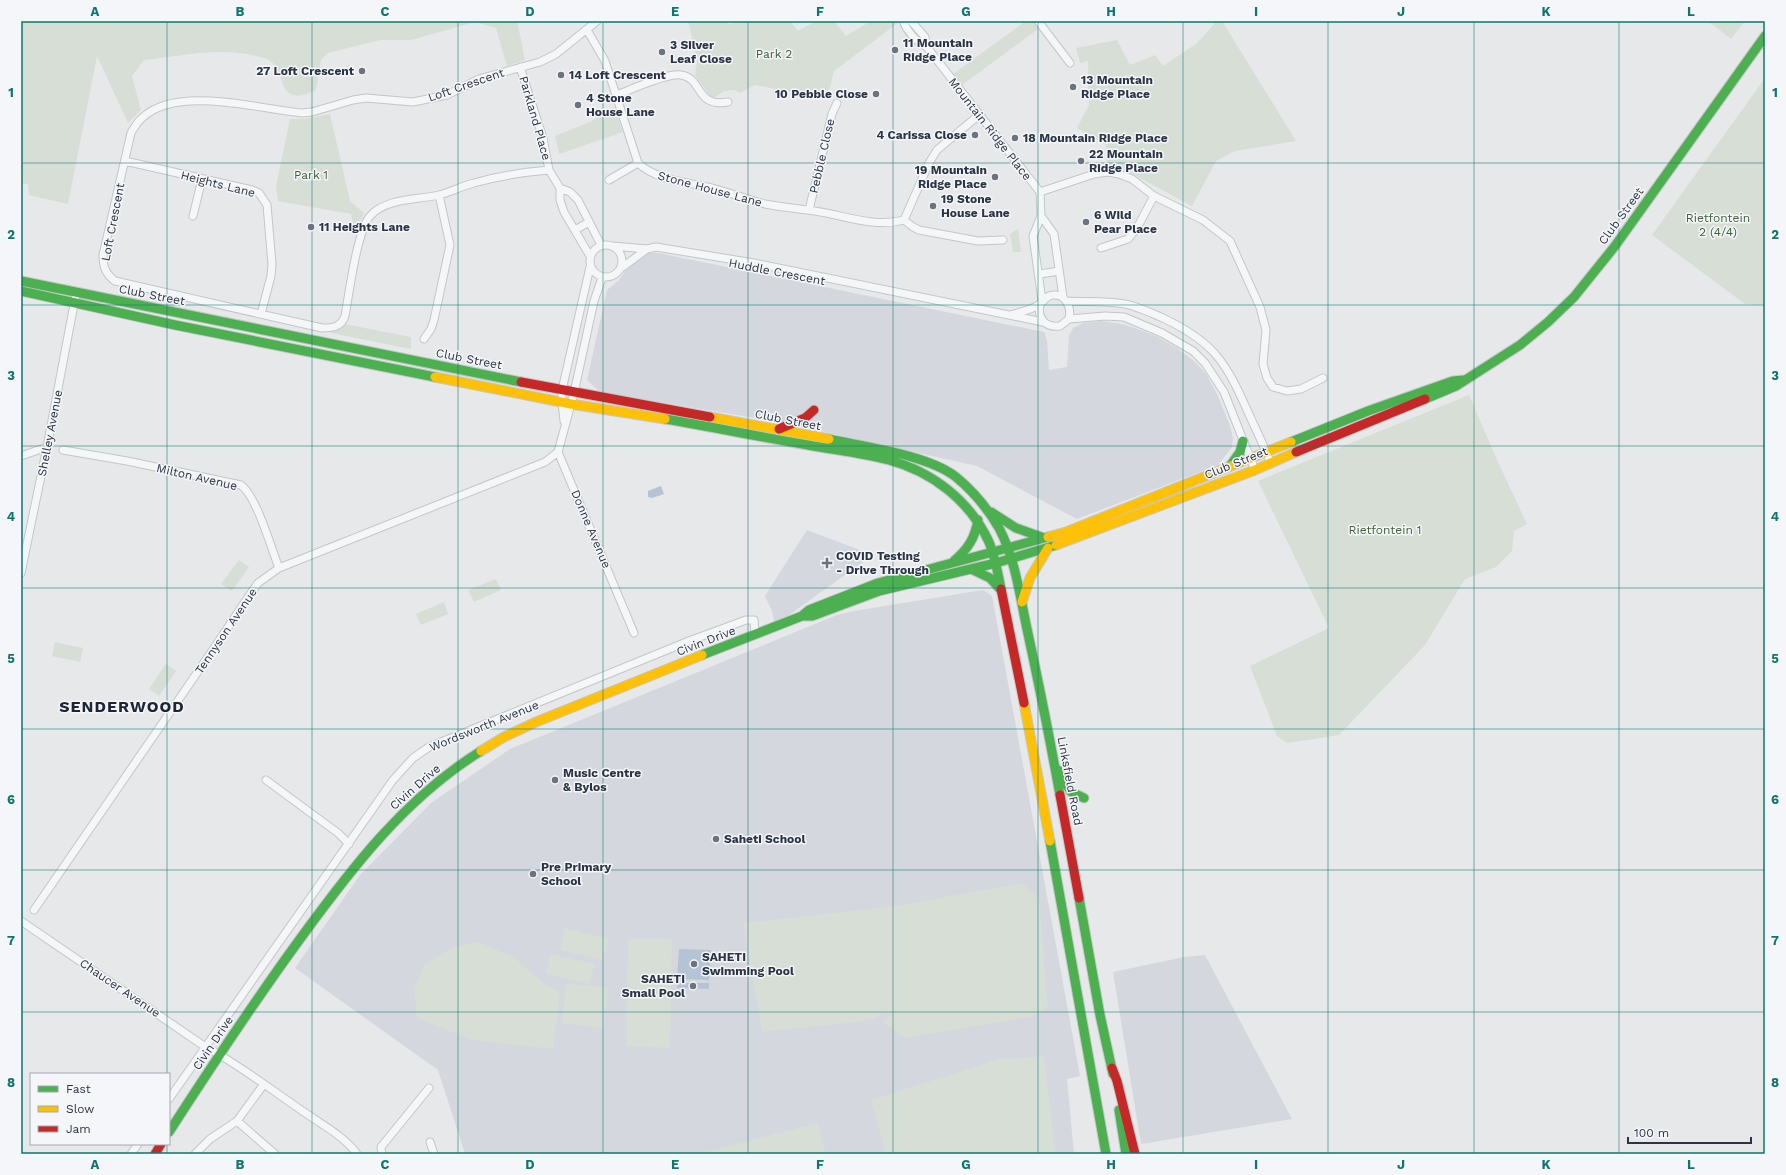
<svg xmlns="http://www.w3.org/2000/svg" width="1786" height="1175" font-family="'Work Sans',sans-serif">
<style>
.built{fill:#d4d7dd}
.green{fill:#d6ded6}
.water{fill:#b4c4d5}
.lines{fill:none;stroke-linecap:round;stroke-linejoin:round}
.street-casing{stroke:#c4c6c8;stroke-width:9}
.fast-casing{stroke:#c4c6c8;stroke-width:11}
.slow-casing{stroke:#c4c6c8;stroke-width:11}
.jam-casing{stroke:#c4c6c8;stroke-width:11}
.street{stroke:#f5f6f7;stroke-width:7}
.fast{stroke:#4caf50;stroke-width:9}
.slow{stroke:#ffc107;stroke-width:9}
.jam{stroke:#c62828;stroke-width:9}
.grid{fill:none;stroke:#0f766e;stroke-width:1;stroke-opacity:0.55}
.poi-dot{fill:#6c737f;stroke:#f4f6f9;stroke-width:1.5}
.labels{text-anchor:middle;stroke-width:3;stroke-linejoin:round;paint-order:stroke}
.poi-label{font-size:12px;font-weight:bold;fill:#2b3445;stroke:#f4f6f9;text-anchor:start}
.park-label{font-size:12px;fill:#3f6138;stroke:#f4f6f9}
.street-label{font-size:12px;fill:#2b3445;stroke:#f4f6f9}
.district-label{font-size:16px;font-weight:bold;letter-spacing:1px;fill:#1d2536;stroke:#f4f6f9}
.neatline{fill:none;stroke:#0f766e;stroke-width:1.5}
.grid-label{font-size:13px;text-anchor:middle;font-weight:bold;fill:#0f766e}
</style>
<rect width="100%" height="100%" fill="#e6e8ea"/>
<path class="built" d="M646,253H658L1044,332L1047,341L1049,370L1067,367L1069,336L1073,328L1083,323L1100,321L1117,323L1132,327L1156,336L1177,348L1195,362L1206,374L1218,396L1230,426L1233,439L1232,447L1218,465L1077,519L977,466L779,422L600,392L587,380L607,290L619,280L630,264Z
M807,530L873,555L775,625L772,611L765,596Z
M983,590L992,596L1080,1076L1067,1079L1074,1154H465L438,1070L295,968L360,875L431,803L510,749L837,615L854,611Z
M1205,955L1292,1119L1141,1144L1113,972L1184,957Z"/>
<path class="green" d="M21,21H517L525,60L507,66L496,28L475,22L411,40H380L328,53L321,60L316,90C275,110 287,70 269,60C267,58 263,58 260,57C223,46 182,56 144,60L132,76L141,110L128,123L97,56L68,204L29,195L28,184L21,183Z
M687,21H723L730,24L747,21H790L798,31L816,21H834L846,36L871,21H898L899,22L834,71L827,99L755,85L740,93L735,90L724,91L714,98L710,96L695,75L697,62L689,24Z
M1026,21H1033L1038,29L962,85L953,74Z
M1217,21H1222L1296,141L1235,151L1216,161L1192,206L1129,172L1107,168L1106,145L1077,128L1089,105L1088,61L1080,63L1076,48L1117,40L1130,65L1155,55L1163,66L1196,44Z
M1708,21H1745L1731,39Z
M1765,78V305L1745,304L1652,235Z
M614,107L623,132L559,154L555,136L592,121Z
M330,114L350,201L364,213L355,232L351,214L278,201L276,186L290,119H305Z
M1018,229L1021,252H1013L1010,234Z
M344,324L411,337V349L331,333Z
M1469,395L1497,460L1527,524L1514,531L1512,551L1496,567L1465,579L1425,645L1339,735L1287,743L1277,736L1250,666L1329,628L1258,481Z
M239,560L249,567L232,591L221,584Z
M496,579L501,590L474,602L468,590Z
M444,602L448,614L421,625L416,614Z
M55,642L83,648L80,662L52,656Z
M166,664L176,671L159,696L149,689Z
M1022,883L1039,898L1048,1008L1030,1017L905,1038L882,1022L894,1013L857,1022L762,1032L743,923L896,906Z
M565,928L608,939L603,960L560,950Z
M628,939H672L670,1048L626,1046Z
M478,942L514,957L544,984L560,992L553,1049L472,1040L417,1018L414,988L424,965L451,948Z
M551,954L595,964L590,984L546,974Z
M566,984L608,987L604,1028L562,1023Z
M1044,1056L1056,1154H886L871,1100L1000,1059Z
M818,1123L826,1154H697Z"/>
<path class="water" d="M661,486L664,494L652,498L648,497V491Z
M679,949L711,950L709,980L677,979Z
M678,983H709V989L677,988Z"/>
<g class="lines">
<g class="street-casing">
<path id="street" d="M903,21C907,31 916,42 926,46L1040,192L1041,216L1033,236L1042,301
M911,21L925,37L926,46
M1038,21L1070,63
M587,30L605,61L638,163C657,181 688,182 712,188C730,193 747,199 765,204C785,208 806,209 826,213C851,218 878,227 904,220
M520,67L543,138L549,170L560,188
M617,95C632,89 667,73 681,75C703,78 695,108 728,102
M125,161L252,190L259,193L267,205L272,264L271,276L261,314
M549,170C524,172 499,176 474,183C462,186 451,192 439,195C417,200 386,198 370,216C357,231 349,294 345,316C341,327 333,328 322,328L115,281C106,274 103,268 103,255L131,133C134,128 137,122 142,118C177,85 259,109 302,113L312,112L353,100L366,98L413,102L447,95L479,79L540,62L556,54L597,21
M609,180L638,163
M560,188V200L564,212L590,256
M560,188L570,192L578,200L601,245
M1040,192L1094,174L1108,172L1119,174L1132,179L1154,196L1203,220L1230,241L1260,307L1266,330L1263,364L1267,378L1273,387L1287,391L1301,389L1323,378
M809,210L832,114L837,103
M193,216L202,179
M1041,216L1054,234L1063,297
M904,220L929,163L937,150L979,115
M904,220L913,227L919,230L978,241L1003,240
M575,230L589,222
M590 261a16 16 0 1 1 32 0a16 16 0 1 1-32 0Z
M612,246L647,249L656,247L754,263L1043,322
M1101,248L1128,239L1137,228L1154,196
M620,269L647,249
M1040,274L1059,271
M602,278L594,301L574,393L558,452L634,633
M1067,301C1086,302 1106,301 1125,304C1139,307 1152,313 1165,319C1215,343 1226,363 1248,412C1255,428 1264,445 1270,462
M1010,315C1018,313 1034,309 1040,304C1043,302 1045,298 1049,296C1064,291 1072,306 1069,319L1060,326C1045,328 1037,318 1040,304
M1069,319L1105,316L1124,317L1162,333L1193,351L1205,363L1224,392L1255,470
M424,339L431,329L434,320L450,245L439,195
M564,421L562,402V390L590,267
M63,450L127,461L241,485C257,497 271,548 279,568
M21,456L47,447
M21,573L47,447L75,299
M266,780L338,833L349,844
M34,910L212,651L247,599L258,583L279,568L545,462L558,452
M21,921L204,1046C240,1065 273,1091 307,1114C324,1126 345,1137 357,1154
M169,1099L393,780L413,758L429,747L689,641L746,620H754L755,634
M237,1121L275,1154
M430,1142L434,1154
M131,1154L138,1144
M195,1154L210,1139L237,1121L264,1084
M382,1154L381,1147L429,1088"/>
</g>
<g class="fast-casing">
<path id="fast" d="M21,281L521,382
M21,291L175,325L435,377
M1425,399L1456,386L1520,345L1548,322L1574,297L1615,246L1765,36
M665,419C713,427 760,437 808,445C835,450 863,453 889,460C933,472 970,501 989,542C995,557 998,573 1001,589
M829,439C865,447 928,455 956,477C973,491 988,509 999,528C1015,558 1020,596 1027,629C1039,684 1050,740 1060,795
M1291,442L1368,411L1453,381L1464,380
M1230,466L1240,452L1243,441
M991,512L1016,528L1044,538
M954,561C968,549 975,538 978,520
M971,569L990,578L1000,589
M802,616L809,610L878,583L1048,537
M702,655L802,616H812L879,591L996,563L1056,545
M1058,770L1071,792L1084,798
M1050,841L1106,1154
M1079,898L1100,1015L1113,1074
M1119,1110L1126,1154
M169,1132C211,1067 254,1002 300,939C351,869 405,798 481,751"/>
</g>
<g class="slow-casing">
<path id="slow" d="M435,377L571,404L665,419
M710,417L829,439
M1048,537L1066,532L1291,442
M1056,545L1255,470L1296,452
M1022,602L1030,578L1048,548
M1024,703L1050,841
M481,751L504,737L536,722L702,655"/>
</g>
<g class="jam-casing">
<path id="jam" d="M521,382L710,417
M779,429L805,418L814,410
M1296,452L1425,399
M1001,589L1024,703
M1060,795L1079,898
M1112,1068L1117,1081L1135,1154
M155,1154L161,1144"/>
</g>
<use href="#street" class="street"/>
<use href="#fast" class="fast"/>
<use href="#slow" class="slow"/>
<use href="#jam" class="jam"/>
</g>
<path class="grid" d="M167,21V1074M312,21V1154M458,21V1154M603,21V1154M748,21V1154M893,21V1154M1038,21V1154M1183,21V1154M1328,21V1154M1474,21V1154M1619,21V1154M21,163H1765M21,305H1765M21,446H1765M21,588H1765M21,729H1765M21,870H1765M21,1012H1765M167,1144V1154"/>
<g class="poi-dot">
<circle cx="895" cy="50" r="4"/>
<circle cx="662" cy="52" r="4"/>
<circle cx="362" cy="71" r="4"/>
<circle cx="561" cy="75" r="4"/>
<circle cx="1073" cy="87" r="4"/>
<circle cx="876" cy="94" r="4"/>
<circle cx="578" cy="105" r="4"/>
<circle cx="975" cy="135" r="4"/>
<circle cx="1015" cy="138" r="4"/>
<circle cx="1081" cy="161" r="4"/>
<circle cx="995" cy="177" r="4"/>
<circle cx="933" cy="206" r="4"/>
<circle cx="1086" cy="222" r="4"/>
<circle cx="311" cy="227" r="4"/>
<path d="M825 557h4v4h4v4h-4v4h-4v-4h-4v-4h4z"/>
<circle cx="555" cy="780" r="4"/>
<circle cx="716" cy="839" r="4"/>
<circle cx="533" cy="874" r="4"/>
<circle cx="694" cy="964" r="4"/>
<circle cx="693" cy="986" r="4"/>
</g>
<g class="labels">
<g class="poi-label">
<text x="903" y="47">11 Mountain<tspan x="903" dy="14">Ridge Place</tspan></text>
<text x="670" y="49">3 Silver<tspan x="670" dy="14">Leaf Close</tspan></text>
<text x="354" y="75" text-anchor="end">27 Loft Crescent</text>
<text x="569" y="79">14 Loft Crescent</text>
<text x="1081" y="84">13 Mountain<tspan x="1081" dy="14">Ridge Place</tspan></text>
<text x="868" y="98" text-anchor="end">10 Pebble Close</text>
<text x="586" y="102">4 Stone<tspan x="586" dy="14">House Lane</tspan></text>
<text x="967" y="139" text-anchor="end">4 Carissa Close</text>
<text x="1023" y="142">18 Mountain Ridge Place</text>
<text x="1089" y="158">22 Mountain<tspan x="1089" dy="14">Ridge Place</tspan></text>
<text x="987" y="174" text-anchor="end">19 Mountain<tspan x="987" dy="14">Ridge Place</tspan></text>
<text x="941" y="203">19 Stone<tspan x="941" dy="14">House Lane</tspan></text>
<text x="1094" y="219">6 Wild<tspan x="1094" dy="14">Pear Place</tspan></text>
<text x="319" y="231">11 Heights Lane</text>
<text x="836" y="560">COVID Testing<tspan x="836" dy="14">- Drive Through</tspan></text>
<text x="563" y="777">Music Centre<tspan x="563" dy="14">&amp; Bylos</tspan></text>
<text x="724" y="843">Saheti School</text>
<text x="541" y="871">Pre Primary<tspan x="541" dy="14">School</tspan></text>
<text x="702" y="961">SAHETI<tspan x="702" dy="14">Swimming Pool</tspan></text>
<text x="685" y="983" text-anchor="end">SAHETI<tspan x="685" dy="14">Small Pool</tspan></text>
</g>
<g class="park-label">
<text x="774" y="58">Park 2</text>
<text x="311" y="179">Park 1</text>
<text x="1718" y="222">Rietfontein<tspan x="1718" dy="14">2 (4/4)</tspan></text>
<text x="1385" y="534">Rietfontein 1</text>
</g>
<g class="street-label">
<text transform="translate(466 85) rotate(-19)" y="4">Loft Crescent</text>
<text transform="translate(535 118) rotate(74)" y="4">Parkland Place</text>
<text transform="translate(990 129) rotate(52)" y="4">Mountain Ridge Place</text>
<text transform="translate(822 156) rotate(-77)" y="4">Pebble Close</text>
<text transform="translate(218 184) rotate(14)" y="4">Heights Lane</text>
<text transform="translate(710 189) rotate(15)" y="4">Stone House Lane</text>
<text transform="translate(1621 216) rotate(-54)" y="4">Club Street</text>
<text transform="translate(113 222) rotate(-79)" y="4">Loft Crescent</text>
<text transform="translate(777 272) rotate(11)" y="4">Huddle Crescent</text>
<text transform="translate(152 295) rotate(11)" y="4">Club Street</text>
<text transform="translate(469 359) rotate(11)" y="4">Club Street</text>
<text transform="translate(788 420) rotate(11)" y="4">Club Street</text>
<text transform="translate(50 433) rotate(-79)" y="4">Shelley Avenue</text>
<text transform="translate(1236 463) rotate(-22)" y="4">Club Street</text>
<text transform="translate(197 477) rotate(13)" y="4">Milton Avenue</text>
<text transform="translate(591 529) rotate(67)" y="4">Donne Avenue</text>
<text transform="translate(226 631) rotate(-56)" y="4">Tennyson Avenue</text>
<text transform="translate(706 641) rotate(-21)" y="4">Civin Drive</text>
<text transform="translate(484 726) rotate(-22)" y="4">Wordsworth Avenue</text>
<text transform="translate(1070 781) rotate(79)" y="4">Linksfield Road</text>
<text transform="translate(415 787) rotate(-41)" y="4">Civin Drive</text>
<text transform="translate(120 988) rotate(34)" y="4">Chaucer Avenue</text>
<text transform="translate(213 1043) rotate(-56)" y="4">Civin Drive</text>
</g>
<g class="district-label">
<text x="122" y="712">SENDERWOOD</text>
</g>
</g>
<rect width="1786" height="1175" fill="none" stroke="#f4f6f9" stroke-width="44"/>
<rect x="30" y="1073" width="140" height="72" fill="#f4f6f9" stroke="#a4a8b1"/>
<rect x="38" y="1086" width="20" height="6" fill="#4caf50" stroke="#a4a8b1"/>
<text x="66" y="1093" font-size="12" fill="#2b3445">Fast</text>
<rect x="38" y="1106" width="20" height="6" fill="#ffc107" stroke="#a4a8b1"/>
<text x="66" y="1113" font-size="12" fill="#2b3445">Slow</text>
<rect x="38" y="1126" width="20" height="6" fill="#c62828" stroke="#a4a8b1"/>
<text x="66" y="1133" font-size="12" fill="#2b3445">Jam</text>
<path d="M1628 1137v6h123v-6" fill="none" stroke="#2b3445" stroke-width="2"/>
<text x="1634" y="1137" font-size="12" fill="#2b3445" stroke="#f4f6f9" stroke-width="3" paint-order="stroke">100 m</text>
<rect x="22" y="22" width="1742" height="1131" class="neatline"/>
<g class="grid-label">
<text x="95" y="16">A</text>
<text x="240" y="16">B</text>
<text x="385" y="16">C</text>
<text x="530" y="16">D</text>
<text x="675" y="16">E</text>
<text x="820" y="16">F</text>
<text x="966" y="16">G</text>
<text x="1111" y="16">H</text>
<text x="1256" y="16">I</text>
<text x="1401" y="16">J</text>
<text x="1546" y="16">K</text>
<text x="1691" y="16">L</text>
<text x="11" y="97">1</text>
<text x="1775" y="97">1</text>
<text x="11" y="239">2</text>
<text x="1775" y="239">2</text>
<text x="11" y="380">3</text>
<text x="1775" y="380">3</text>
<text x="11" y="521">4</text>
<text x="1775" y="521">4</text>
<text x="11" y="663">5</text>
<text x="1775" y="663">5</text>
<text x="11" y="804">6</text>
<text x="1775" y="804">6</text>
<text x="11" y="945">7</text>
<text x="1775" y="945">7</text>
<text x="11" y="1087">8</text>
<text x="1775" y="1087">8</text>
<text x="95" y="1169">A</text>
<text x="240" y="1169">B</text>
<text x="385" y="1169">C</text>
<text x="530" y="1169">D</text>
<text x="675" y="1169">E</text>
<text x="820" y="1169">F</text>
<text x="966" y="1169">G</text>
<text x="1111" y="1169">H</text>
<text x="1256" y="1169">I</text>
<text x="1401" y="1169">J</text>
<text x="1546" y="1169">K</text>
<text x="1691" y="1169">L</text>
</g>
</svg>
